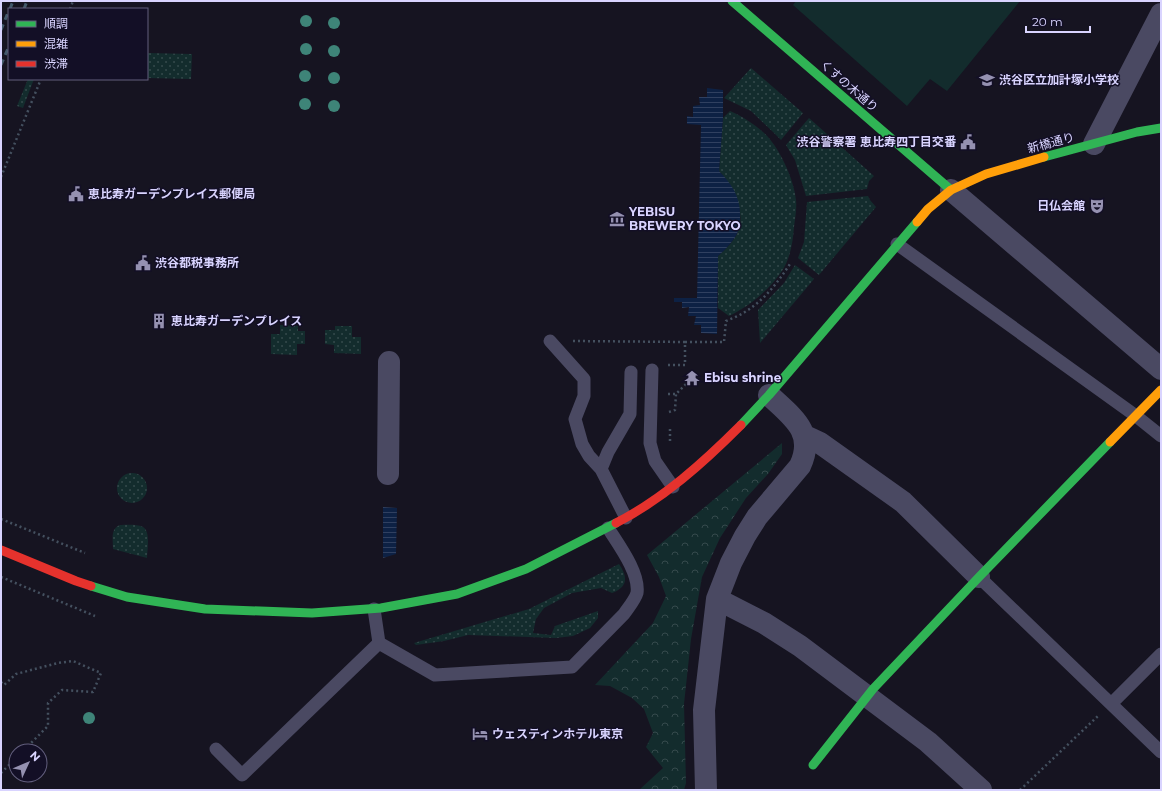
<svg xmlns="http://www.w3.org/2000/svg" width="1162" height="791" font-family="Montserrat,'Noto Sans JP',sans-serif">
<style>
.grass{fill:url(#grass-dots)}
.forest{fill:url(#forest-crowns)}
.pitch{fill:#132c2d}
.water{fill:url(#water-rules)}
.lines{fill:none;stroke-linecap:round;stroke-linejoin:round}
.path{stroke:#44505f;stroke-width:2.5;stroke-dasharray:2 3;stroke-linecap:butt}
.lane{stroke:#4a4962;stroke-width:13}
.street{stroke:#4a4962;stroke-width:22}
.fast{stroke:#30b455;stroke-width:9}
.slow{stroke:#ff9f0a;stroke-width:9}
.jam{stroke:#e5322d;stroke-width:9}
.rail{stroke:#43596b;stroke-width:3;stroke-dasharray:6 5;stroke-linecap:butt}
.tree{fill:#3e8478}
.labels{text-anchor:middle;stroke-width:3;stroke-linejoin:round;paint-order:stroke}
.poi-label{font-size:12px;font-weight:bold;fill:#d9d4ff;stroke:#130f26;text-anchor:start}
.street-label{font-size:12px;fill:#d9d4ff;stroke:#130f26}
</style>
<defs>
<pattern id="grass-dots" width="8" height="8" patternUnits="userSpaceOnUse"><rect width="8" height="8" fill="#132c2d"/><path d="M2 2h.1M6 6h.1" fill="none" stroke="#354a4c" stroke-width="1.8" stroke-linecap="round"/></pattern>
<pattern id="forest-crowns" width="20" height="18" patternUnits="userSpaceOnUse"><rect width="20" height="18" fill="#132c2d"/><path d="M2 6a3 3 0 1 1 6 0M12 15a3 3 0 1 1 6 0" fill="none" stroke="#354a4c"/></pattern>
<pattern id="water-rules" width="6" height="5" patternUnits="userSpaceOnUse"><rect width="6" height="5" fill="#0d2144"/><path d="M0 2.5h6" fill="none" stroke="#304060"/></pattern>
</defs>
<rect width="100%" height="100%" fill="#161421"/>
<path class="grass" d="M147,53L192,54L191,79L147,78Z
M751,68L803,113L781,140L773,132L751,111L724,98Z
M28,79H34L23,108L17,106Z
M730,111C742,116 754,124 763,132C779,146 794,179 796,200C797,209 795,218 794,227C793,242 790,259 782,271C769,290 750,306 729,316L718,308V256C726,249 736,239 739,229C745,210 732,184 719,171L723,118Z
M809,118L874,176L869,181L867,189L806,196L795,160L786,145Z
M868,196L870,200L876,207L819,275L798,258L804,242L807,202Z
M795,265L814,279L760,343L758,310L784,283Z
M280,325L298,326V331H305V344H297V355L271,354V334H280Z
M335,326H352V337H361V354L334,353V345L325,344V330H335Z
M117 488a15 15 0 1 1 30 0a15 15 0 1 1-30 0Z
M120,525C126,525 137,524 143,527C151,532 147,550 147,558L113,549C113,540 110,529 120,525Z
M619,564C628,577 628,587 612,593L601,588L572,593L544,608L536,619L533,633L551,635L555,626L598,611V618L590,628L573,636L556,638L468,635L444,641L416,645L414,643L529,609Z"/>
<path class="forest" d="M782,443V454L768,474L746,498L720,538L702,577L691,639L684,704L686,783L684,790H639L663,768L646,747L653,733L644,709L632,698L610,686L595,685L653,623L666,596L659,577L647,555Z"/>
<path class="pitch" d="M796,1H1020L947,91L930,79L907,106L793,5Z"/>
<path class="water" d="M707,88L723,90V118L719,171C732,184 741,198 740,217C740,221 740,226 739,229C735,240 726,249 718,256L717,334L701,333V325H694L696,316H688L689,307L682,308V302H674V298H697L701,125L687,124V116L693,117V106L700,105L699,97H707Z
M383,507L397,508L396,554L383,558Z"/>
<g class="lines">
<path class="path" d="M70,9L73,1
M1,177L41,79
M573,341L685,342
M668,365H685V342H724L726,321C733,318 741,315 748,310C766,298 778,282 790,264
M668,394H676L697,373
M669,412L675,410L676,394
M670,429V444
M1,519L85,553
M1,577L95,616
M1,682L4,685L16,674L58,663L73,661L101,673L93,692L62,690L48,703V726L23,751
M1,773L16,758
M1020,790L1098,716"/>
<path class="lane" d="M897,244L1136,416L1161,436
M550,341L584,379V396L575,419L582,444L589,456L601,469
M652,370L650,443L655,461L673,487
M626,518L601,469L608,452L630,414L631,372
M979,577L1161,752
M379,643L435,675L572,667L624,614C628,608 635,600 637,593C640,573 618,544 608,528
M1111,704L1161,654
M216,749L242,775L379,643L374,609"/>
<path class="street" d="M1094,144L1161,14
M951,190L1161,369
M805,436L820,443L903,502L979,577
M388,474L389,362
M717,599L764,623L800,646L928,742L981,790
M706,790L704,710L717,599L731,563L745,536L757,517L800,466C816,432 792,417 769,395"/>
<path class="fast" d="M732,1L951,190
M1044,157L1137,132L1161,128
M741,425L769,395L917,222
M91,586L127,597L205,609L312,613L381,608L457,594L526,569L616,523
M813,765L873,689L979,577L1110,442"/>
<path class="slow" d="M917,222L928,209L951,190L986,174L1044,157
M1110,442L1161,390"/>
<path class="jam" d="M616,523C663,499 703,463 741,425
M1,550L76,581L91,586"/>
<path class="rail" d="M10,9L13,1
M24,9L27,1
M1,30L9,10
M1,65L9,46"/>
</g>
<g class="tree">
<circle cx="306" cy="21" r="6"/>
<circle cx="334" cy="23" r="6"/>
<circle cx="306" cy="49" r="6"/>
<circle cx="334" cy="51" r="6"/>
<circle cx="305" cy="76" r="6"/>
<circle cx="334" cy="78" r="6"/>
<circle cx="305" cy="104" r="6"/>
<circle cx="334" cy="106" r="6"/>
<circle cx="89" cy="718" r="6"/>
</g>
<defs>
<g id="school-bare" transform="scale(1.2)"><path d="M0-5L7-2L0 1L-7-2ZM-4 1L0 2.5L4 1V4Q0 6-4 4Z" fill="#9591b1" stroke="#130f26" stroke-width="2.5" paint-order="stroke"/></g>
<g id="civic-bare" transform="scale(1.2)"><path d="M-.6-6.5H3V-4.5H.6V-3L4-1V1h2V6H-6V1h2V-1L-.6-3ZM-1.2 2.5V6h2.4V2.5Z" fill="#9591b1" stroke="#130f26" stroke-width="2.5" paint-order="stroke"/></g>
<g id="theatre-bare" transform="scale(1.2)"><path d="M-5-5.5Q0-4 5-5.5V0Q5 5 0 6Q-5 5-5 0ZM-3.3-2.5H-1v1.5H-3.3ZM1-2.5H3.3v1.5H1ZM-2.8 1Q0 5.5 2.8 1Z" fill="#9591b1" stroke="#130f26" stroke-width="2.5" paint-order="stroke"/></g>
<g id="museum-bare" transform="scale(1.2)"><path d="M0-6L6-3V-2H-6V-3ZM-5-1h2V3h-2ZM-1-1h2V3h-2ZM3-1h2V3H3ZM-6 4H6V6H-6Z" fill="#9591b1" stroke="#130f26" stroke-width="2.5" paint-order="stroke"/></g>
<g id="building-bare" transform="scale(1.2)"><path d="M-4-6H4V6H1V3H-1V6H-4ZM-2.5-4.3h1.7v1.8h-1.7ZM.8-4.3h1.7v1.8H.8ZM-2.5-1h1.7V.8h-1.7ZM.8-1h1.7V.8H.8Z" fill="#9591b1" stroke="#130f26" stroke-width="2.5" paint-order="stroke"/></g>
<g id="temple-bare" transform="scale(1.2)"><path d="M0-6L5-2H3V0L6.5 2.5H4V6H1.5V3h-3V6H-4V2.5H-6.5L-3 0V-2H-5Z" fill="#9591b1" stroke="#130f26" stroke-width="2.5" paint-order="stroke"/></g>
<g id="hotel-bare" transform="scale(1.2)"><path d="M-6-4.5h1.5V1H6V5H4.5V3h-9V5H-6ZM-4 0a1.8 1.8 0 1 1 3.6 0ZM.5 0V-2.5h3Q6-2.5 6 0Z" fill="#9591b1" stroke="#130f26" stroke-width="2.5" paint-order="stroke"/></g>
</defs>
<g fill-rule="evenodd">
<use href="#school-bare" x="987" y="80"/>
<use href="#civic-bare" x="968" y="142"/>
<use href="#civic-bare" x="76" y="194"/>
<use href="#theatre-bare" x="1097" y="206"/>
<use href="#museum-bare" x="617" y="219"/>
<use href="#civic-bare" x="143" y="263"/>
<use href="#building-bare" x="159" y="321"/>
<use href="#temple-bare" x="692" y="378"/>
<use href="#hotel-bare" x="480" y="734"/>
</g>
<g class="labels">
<g class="poi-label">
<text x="999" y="84">渋谷区立加計塚小学校</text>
<text x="956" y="146" text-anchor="end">渋谷警察署 恵比寿四丁目交番</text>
<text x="88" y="198">恵比寿ガーデンプレイス郵便局</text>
<text x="1085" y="210" text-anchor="end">日仏会館</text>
<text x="629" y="216">YEBISU<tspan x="629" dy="14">BREWERY TOKYO</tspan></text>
<text x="155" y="267">渋谷都税事務所</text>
<text x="171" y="325">恵比寿ガーデンプレイス</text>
<text x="704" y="382">Ebisu shrine</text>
<text x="492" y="738">ウェスティンホテル東京</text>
</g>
<g class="street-label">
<text transform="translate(849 86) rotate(41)" y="4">くすの木通り</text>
<text transform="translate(1051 143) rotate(-15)" y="4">新橋通り</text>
</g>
</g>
<rect width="1162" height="791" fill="none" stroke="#d9d4ff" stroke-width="4"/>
<rect x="8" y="8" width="140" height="72" fill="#130f26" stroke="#625e7d"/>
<rect x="16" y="21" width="20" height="6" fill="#30b455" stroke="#625e7d"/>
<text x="44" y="28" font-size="12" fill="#d9d4ff">順調</text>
<rect x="16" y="41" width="20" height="6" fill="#ff9f0a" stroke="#625e7d"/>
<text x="44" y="48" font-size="12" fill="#d9d4ff">混雑</text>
<rect x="16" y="61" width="20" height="6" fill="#e5322d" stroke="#625e7d"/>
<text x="44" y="68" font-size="12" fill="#d9d4ff">渋滞</text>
<g transform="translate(28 763) rotate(46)"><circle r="19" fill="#130f26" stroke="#625e7d"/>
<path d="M0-3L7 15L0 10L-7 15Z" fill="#9591b1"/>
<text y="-6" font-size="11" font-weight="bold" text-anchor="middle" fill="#d9d4ff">N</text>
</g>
<path d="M1026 26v6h64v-6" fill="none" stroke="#d9d4ff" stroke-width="2"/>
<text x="1032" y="26" font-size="12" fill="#d9d4ff" stroke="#130f26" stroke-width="3" paint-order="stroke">20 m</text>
</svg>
